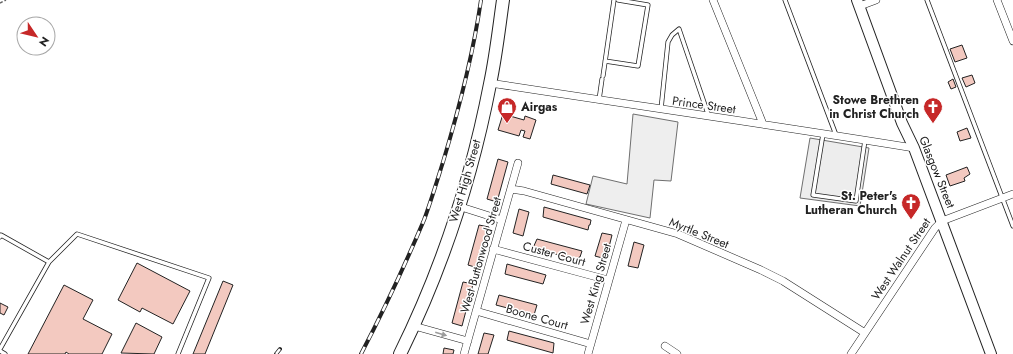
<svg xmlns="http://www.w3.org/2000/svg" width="1013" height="354" font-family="Jost,sans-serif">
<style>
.green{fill:#eee;stroke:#6f6f6f}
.parking{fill:#ededed;stroke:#6f6f6f}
.building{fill:#f3c9c0;stroke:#222}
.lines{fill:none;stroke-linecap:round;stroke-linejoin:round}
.lane-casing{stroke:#222;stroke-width:5}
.street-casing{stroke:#222;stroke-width:8}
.secondary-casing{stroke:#222;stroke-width:12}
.primary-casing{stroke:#222;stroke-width:14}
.path{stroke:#646464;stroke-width:1.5;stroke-dasharray:3 2;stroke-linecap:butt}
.lane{stroke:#fff;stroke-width:3.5}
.street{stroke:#fff;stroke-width:7}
.secondary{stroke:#fff;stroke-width:10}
.primary{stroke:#fff;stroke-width:12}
.rail-casing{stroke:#222;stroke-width:4}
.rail{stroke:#fff;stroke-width:2.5;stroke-dasharray:8;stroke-linecap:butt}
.oneway{fill:#9c9c9c}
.labels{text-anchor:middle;stroke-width:3;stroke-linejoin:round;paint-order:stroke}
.poi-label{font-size:12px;font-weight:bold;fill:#222;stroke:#fff;text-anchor:end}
.street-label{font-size:12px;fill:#222;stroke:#fff}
</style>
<rect width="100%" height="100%" fill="#fff"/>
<path class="green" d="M633,114L678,122L671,181L654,180L650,218L586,204L593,176L627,184Z"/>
<path class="parking" d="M810,138L869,148L860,206L800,198Z"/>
<path class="building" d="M962,45L967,58L955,62L950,49Z
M972,75L975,83L966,87L962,78Z
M953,79L956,87L951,89L948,82Z
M503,114L524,120L525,116L536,120L530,139L523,137L525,131L521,130L519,136L498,130Z
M967,128L971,138L960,141L957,132Z
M498,159L508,162L497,202L487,199Z
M967,167L970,174L964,178L965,181L950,186L946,175Z
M553,175L590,185L587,194L551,184Z
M544,207L591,220L590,225H589L588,230L543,217Z
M519,209L529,212L523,236L513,233Z
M479,225L489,227L478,268L468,265Z
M602,233L612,235L606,259L595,256Z
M537,239L582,251L580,257H579L578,260L533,248Z
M634,242L644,245L638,268L628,266Z
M137,263L190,291L173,324L142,308L140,312L118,300Z
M507,264L546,275L543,284L505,274Z
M223,281L233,285L205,354H193Z
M463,282L473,284L462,326L452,323Z
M64,285L93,300L83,319L112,334L102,354H69L66,352L65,354H28Z
M499,295L537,305L534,315L496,305Z
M0,303L8,307L4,315L0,313Z
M136,323L162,337L154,354L121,353Z
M509,331L554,343L553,353L507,340Z
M484,333L494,335L488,354H478Z
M444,348L454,350L453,354H443Z"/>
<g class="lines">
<g class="lane-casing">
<path id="lane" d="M785,0L836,135
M927,0L1013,226
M605,61L638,66L648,5L618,0
M603,76L614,0
M599,100L602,79
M661,109L668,42L672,35L679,29L709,117
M823,134L813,195L856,201L865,140
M0,237L1,235L49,262L77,234L209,278L178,354
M0,349L49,262
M0,351L5,354"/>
</g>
<g class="street-casing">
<path id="street" d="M713,0L763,124
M997,0L1013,41
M860,6L876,0
M490,83C632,105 773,125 914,148
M511,189L524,191L678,234L761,270L783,281L865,333
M458,206L502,220
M493,249L608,280
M476,311L591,344
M414,326L468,341
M665,346L677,354
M464,354L518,163
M588,354L626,220
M851,354L935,228L942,221L1013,194"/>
</g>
<g class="secondary-casing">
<path id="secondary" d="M857,0L902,123L914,148L991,354"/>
</g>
<g class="primary-casing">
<path id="primary" d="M400,354C442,269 472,177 490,84C496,56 499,28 503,0"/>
</g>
<path class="path" d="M0,3L6,0"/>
<use href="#lane" class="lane"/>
<use href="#street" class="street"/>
<use href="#secondary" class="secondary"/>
<use href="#primary" class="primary"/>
<g class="rail-casing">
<path id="rail" d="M276,354L280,349
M361,354C384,310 405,265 424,220C431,201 437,181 443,162C459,109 473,55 481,0"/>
</g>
<use href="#rail" class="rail"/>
</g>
<defs><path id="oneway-solid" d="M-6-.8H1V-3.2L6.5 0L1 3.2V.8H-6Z"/></defs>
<use class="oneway" href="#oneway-solid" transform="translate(441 334) rotate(16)"/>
<defs>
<g id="shop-pin" transform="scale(1)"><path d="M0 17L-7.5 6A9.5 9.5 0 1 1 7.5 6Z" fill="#c62828" stroke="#fff"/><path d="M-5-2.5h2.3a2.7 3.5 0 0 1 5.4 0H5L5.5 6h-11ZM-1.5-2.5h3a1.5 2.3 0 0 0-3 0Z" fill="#fff"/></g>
<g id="church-pin" transform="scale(1)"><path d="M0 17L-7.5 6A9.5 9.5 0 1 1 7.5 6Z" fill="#c62828" stroke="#fff"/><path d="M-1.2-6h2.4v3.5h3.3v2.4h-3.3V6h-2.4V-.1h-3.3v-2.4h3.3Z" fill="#fff"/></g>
</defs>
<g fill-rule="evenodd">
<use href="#shop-pin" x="507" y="107"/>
<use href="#church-pin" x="933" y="107"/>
<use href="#church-pin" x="911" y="203"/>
</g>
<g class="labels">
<g class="poi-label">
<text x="919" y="104">Stowe Brethren<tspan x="919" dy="14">in Christ Church</tspan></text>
<text x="521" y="111" text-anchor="start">Airgas</text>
<text x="897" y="200">St. Peter's<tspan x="897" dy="14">Lutheran Church</tspan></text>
</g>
<g class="street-label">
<text transform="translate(704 105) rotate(8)" y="4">Prince Street</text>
<text transform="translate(937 172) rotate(68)" y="4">Glasgow Street</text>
<text transform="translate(465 181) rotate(-74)" y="4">West High Street</text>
<text transform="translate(699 233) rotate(22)" y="4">Myrtle Street</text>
<text transform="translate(554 254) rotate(15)" y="4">Custer Court</text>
<text transform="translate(481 255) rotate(-74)" y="4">West Buttonwood Street</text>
<text transform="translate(901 259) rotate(-56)" y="4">West Walnut Street</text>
<text transform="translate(596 284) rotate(-74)" y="4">West King Street</text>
<text transform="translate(537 317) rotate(16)" y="4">Boone Court</text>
</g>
</g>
<g transform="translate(36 36) rotate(125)"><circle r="19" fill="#ffffff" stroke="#a7a7a7"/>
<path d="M0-3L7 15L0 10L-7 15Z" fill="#c62828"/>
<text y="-6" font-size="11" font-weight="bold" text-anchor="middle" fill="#222222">N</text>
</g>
</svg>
